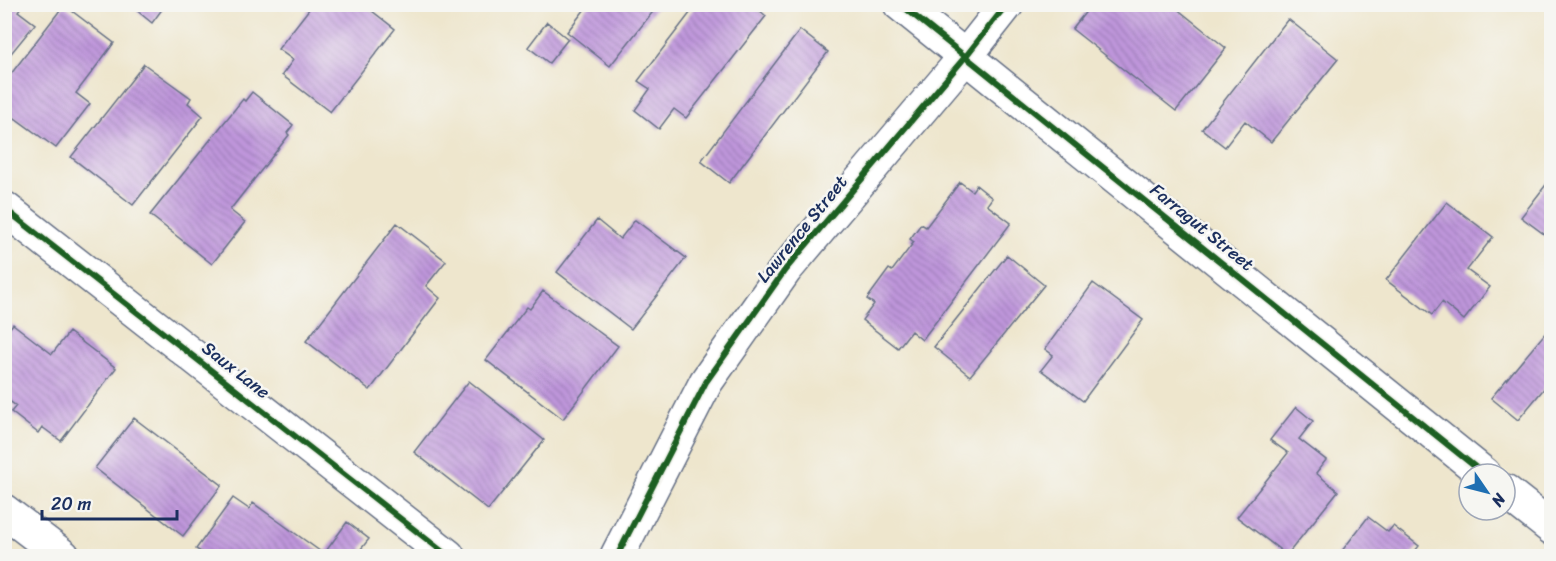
<svg xmlns="http://www.w3.org/2000/svg" width="1556" height="561" font-family="Sriracha,sans-serif">
<style>
.building{fill:url(#building-back-hatch)}
.lines{fill:none;stroke-linecap:round;stroke-linejoin:round}
.minor-casing{stroke:#656f85;stroke-width:36}
.minor{stroke:#fff;stroke-width:33}
.cycleway-casing{stroke:#f6f6f2;stroke-width:10}
.cycleway{stroke:#1b5e20;stroke-width:6}
.labels{text-anchor:middle;stroke-width:5;stroke-linejoin:round;paint-order:stroke}
.street-label{font-size:18px;fill:#1b2f5e;stroke:#f6f6f2}
</style>
<defs>
<pattern id="building-back-hatch" width="6" height="6" patternUnits="userSpaceOnUse" patternTransform="scale(1.5)"><rect width="6" height="6" fill="#bf96db"/><path d="M-1 5l2 2M0 0l6 6M5-1l2 2" fill="none" stroke="#9a7bb5"/></pattern>
</defs>
<rect width="100%" height="100%" fill="#f6f6f2"/>
<filter id="ink" filterUnits="userSpaceOnUse"><feTurbulence type="fractalNoise" baseFrequency=".0167" numOctaves="2"/><feDisplacementMap in="SourceGraphic" scale="12" xChannelSelector="R" yChannelSelector="G"/><feConvolveMatrix kernelMatrix="1 2 1 2 8 2 1 2 1" color-interpolation-filters="sRGB"/></filter>
<filter id="wash" filterUnits="userSpaceOnUse"><feTurbulence type="fractalNoise" baseFrequency=".008" numOctaves="4" result="noise"/><feDisplacementMap in="SourceGraphic" scale="24" xChannelSelector="R" yChannelSelector="G"/><feGaussianBlur stdDeviation="1.35" result="paint"/><feColorMatrix in="noise" values="0 0 0 0 0 0 0 0 0 0 0 0 0 0 0 0 0 1.4 0 .05"/><feComposite in="paint" operator="in"/></filter>
<g filter="url(#wash)">
<rect width="100%" height="100%" fill="#eee6cd"/>
<g id="blocks">
<path class="building" d="M4,4H23L18,11L35,24L4,62Z
M133,4H166L152,23L135,9L136,7Z
M313,4H363L395,29L330,112L282,75L293,60L278,49Z
M589,4H659L610,66L567,32Z
M697,4H752L766,16L686,118L674,109L659,129L635,110L650,89L638,81Z
M1092,4H1171L1226,48L1176,111L1072,29Z
M64,5L114,43L76,93L90,104L56,148L4,110V83Z
M1288,19L1338,59L1271,142L1245,121L1225,147L1202,129Z
M547,22L568,39L549,63L528,47Z
M800,30L828,52L729,183L701,161Z
M144,64L191,98L188,103L203,116L133,205L71,157Z
M252,92L293,125L287,133L289,135L230,210L245,222L212,264L150,215L243,99L245,101Z
M1552,177V240L1521,217Z
M960,182L972,191L976,185L992,198L987,205L1011,223L922,340L911,331L898,348L862,320L874,304L867,299L889,269L892,271L914,242L910,239L921,224L926,227Z
M1447,202L1493,237L1467,270L1490,287L1464,320L1442,302L1432,315L1386,280Z
M597,220L620,239L635,220L686,258L631,329L557,272Z
M397,223L446,261L426,286L440,298L370,390L306,341Z
M1007,255L1044,285L970,376L934,347Z
M1093,283L1143,320L1083,401L1041,370L1053,355L1045,349Z
M543,291L618,346L563,419L486,360L527,307L530,309Z
M13,324L52,354L69,332L116,368L61,441L42,427L38,433L11,412L16,406L4,397V335Z
M1552,325V379L1518,420L1491,398Z
M469,381L544,440L488,510L414,452Z
M1296,407L1313,421L1299,439L1326,460L1316,473L1338,491L1287,555L1237,517L1288,453L1270,440Z
M134,418L222,485L183,536L95,468Z
M233,498L249,509L253,503L324,554L347,522L369,539L361,549L365,553L362,556H207L196,549Z
M1368,517L1388,532L1393,526L1419,546L1411,556H1338Z"/>
</g>
</g>
<g filter="url(#ink)">
<use href="#blocks" fill-opacity="0" stroke="#656f85" stroke-width="1.5"/>
<g class="lines">
<g class="minor-casing">
<path id="minor" d="M900,4L1484,474
M4,208L448,556
M1505,491L1552,528
M4,511L63,556
M617,556L706,382L785,270L966,56L1007,4"/>
</g>
<use href="#minor" class="minor"/>
<g class="cycleway-casing">
<path id="cycleway" d="M900,4L1484,474
M4,208L448,556
M617,556L706,382L785,270L966,56L1007,4"/>
</g>
<use href="#cycleway" class="cycleway"/>
</g>
</g>
<g class="labels">
<g class="street-label">
<text transform="translate(1202 227) rotate(39)" y="6">Farragut Street</text>
<text transform="translate(802 229) rotate(-51)" y="6">Lawrence Street</text>
<text transform="translate(236 370) rotate(38)" y="6">Saux Lane</text>
</g>
</g>
<rect width="1556" height="561" fill="none" stroke="#f6f6f2" stroke-width="24"/>
<g transform="translate(1487 492) rotate(125)"><circle r="28" fill="#f6f6f2" stroke="#9ea6b7" stroke-width="1.5"/>
<path d="M0-4.5L10 22L0 15L-10 22Z" fill="#1f6fb2"/>
<text y="-9" font-size="16" font-weight="bold" text-anchor="middle" fill="#1b2f5e">N</text>
</g>
<path d="M42 510v9h135v-9" fill="none" stroke="#1b2f5e" stroke-width="3"/>
<text x="51" y="510" font-size="18" fill="#1b2f5e" stroke="#f6f6f2" stroke-width="4.5" paint-order="stroke">20 m</text>
</svg>
